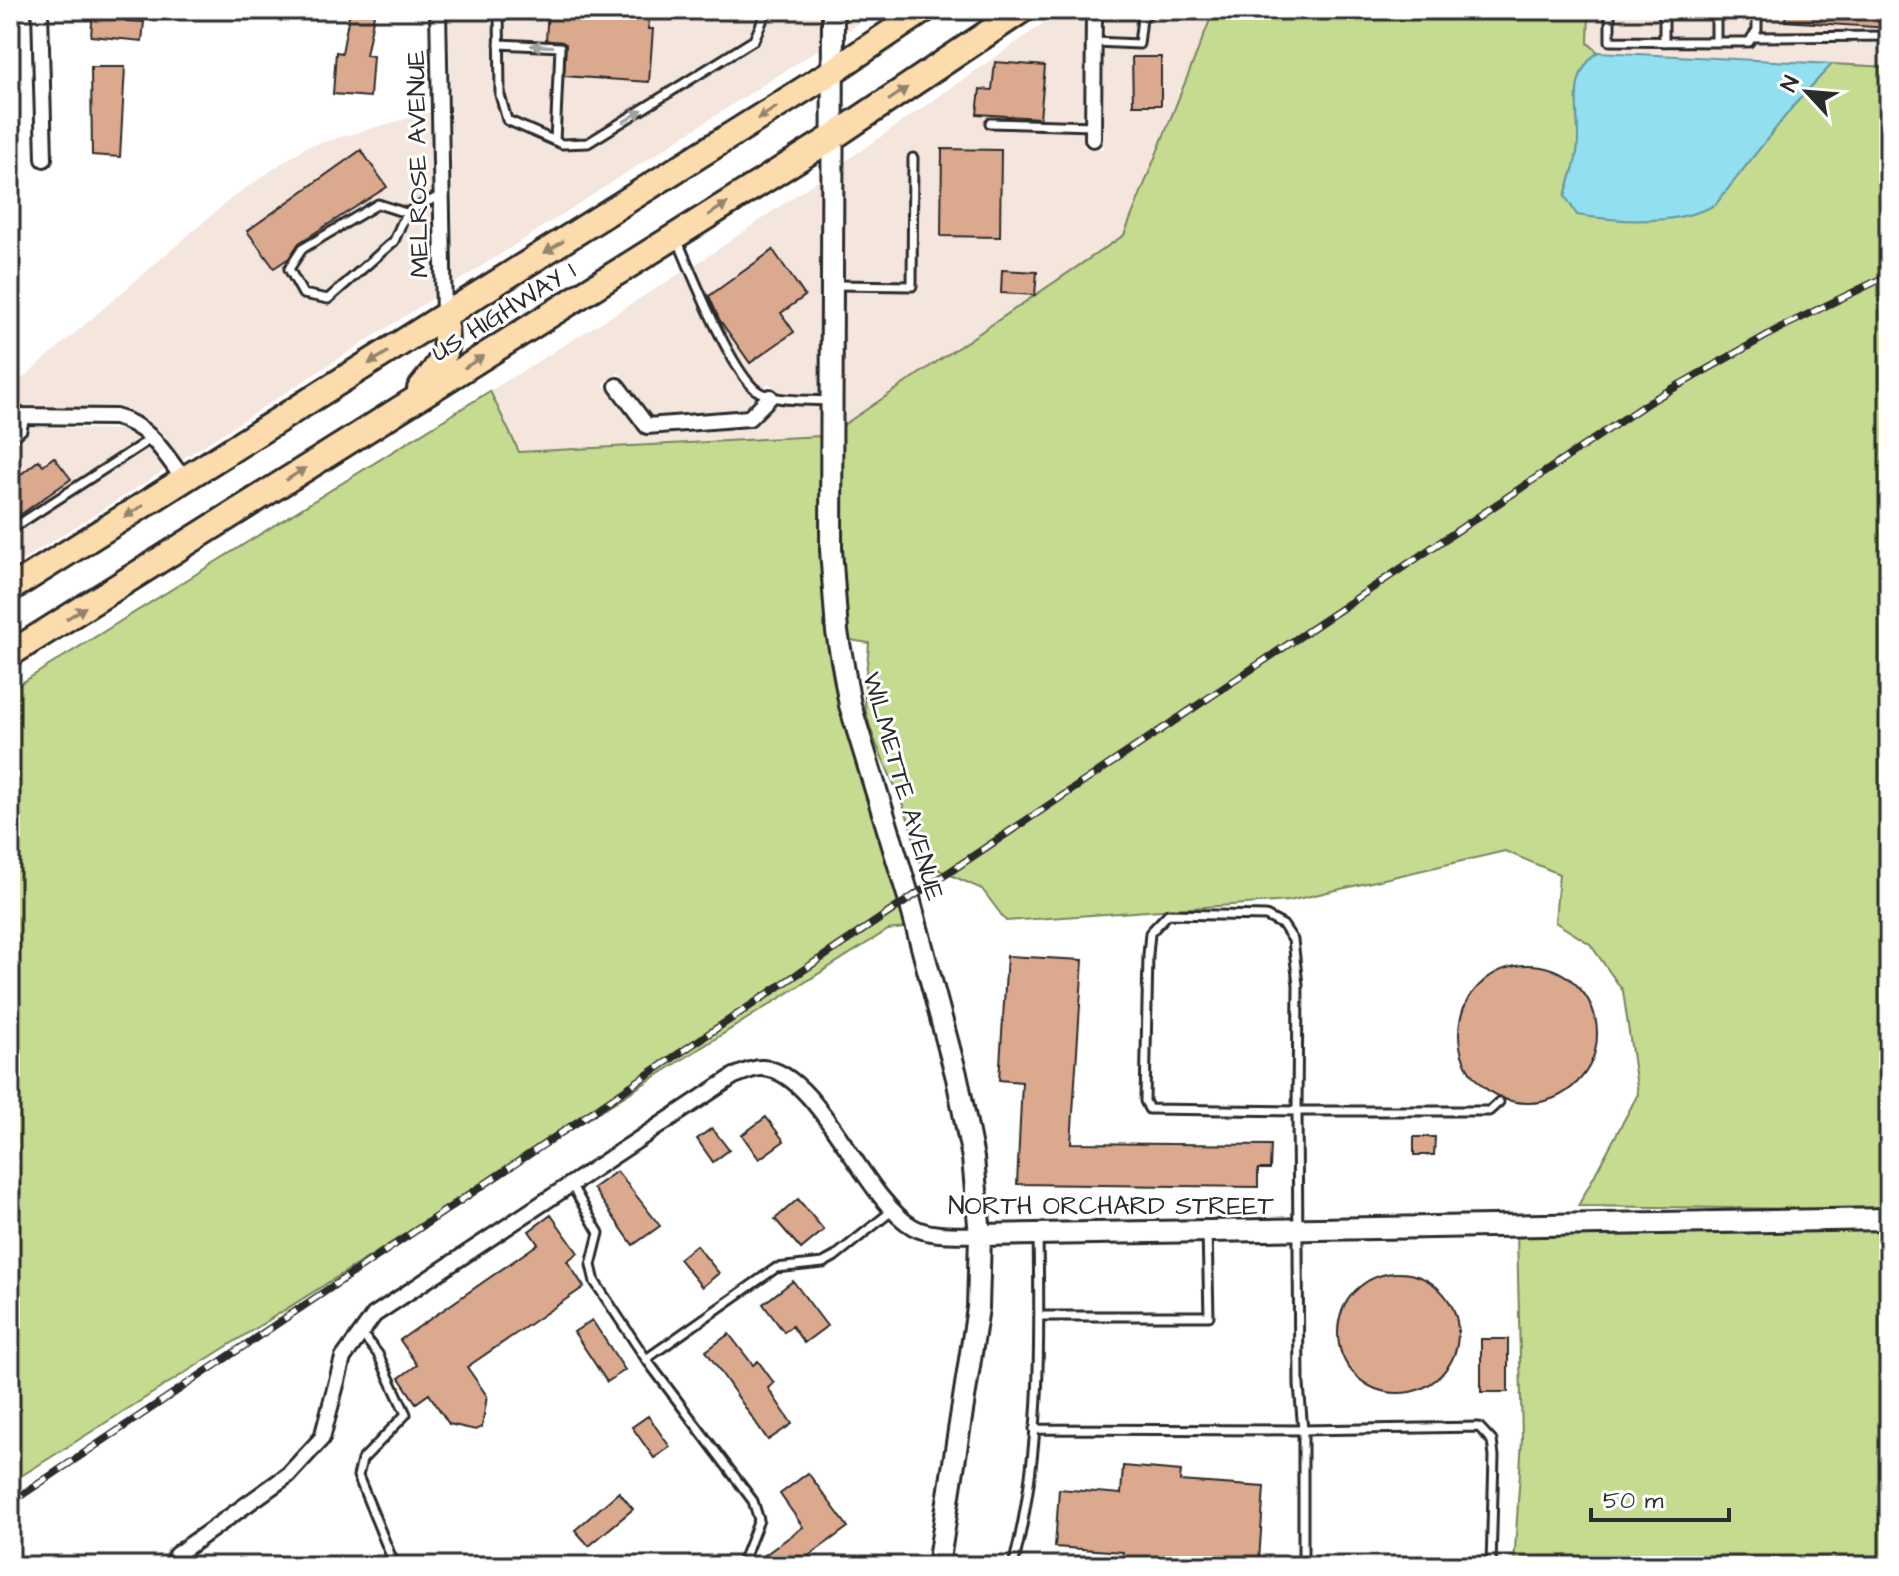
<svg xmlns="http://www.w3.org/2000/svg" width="1899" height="1576" font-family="'Architects Daughter',sans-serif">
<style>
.built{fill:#f4e5dd;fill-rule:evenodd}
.green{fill:#c4db90;stroke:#78835e;stroke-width:2}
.water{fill:#91dfef;stroke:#6897a1;stroke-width:2}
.building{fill:#dba98e;stroke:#2b2b2b;stroke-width:2}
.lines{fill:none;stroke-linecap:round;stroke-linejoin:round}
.lane-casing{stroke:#2b2b2b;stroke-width:13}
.street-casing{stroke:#2b2b2b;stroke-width:20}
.secondary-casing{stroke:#2b2b2b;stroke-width:26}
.primary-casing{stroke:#2b2b2b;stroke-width:30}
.lane{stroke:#fff;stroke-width:7}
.street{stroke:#fff;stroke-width:14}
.secondary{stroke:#fff;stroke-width:20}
.primary{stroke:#fcdcac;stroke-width:24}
.rail-casing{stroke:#2b2b2b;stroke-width:8}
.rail{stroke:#fff;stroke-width:5;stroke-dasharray:15;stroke-linecap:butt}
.oneway{fill:#a0a0a0}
.oneway2{fill:#94846c}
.labels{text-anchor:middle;stroke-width:6;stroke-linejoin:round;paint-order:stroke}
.street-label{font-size:26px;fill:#2b2b2b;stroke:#fff}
</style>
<rect width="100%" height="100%" fill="#fff"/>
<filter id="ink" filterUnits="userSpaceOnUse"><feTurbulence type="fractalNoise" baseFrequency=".0125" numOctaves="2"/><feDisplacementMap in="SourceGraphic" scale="16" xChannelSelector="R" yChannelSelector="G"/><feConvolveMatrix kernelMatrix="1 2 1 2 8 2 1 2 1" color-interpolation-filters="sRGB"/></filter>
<g filter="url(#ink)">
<path class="built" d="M449,10H822V47L454,284Z
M843,10H878L843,34Z
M1063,10H1084L1083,147L1103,149L1105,10H1214L1124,235L842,426L843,163Z
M1589,10H1889V67L1598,52L1588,43Z
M430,112L433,298L181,460L150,422L133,412L114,408L10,407V389L234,196L306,147Z
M822,177L821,436L518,452L490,391L710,255ZM619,373L652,416L744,408L769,383L785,397L751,428L649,436L639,431L603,383Z
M10,426L127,430L148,448L165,470L10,568Z"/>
<path class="green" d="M1214,10H1589L1588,43L1598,52C1563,79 1583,118 1577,153C1575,167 1569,182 1565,196L1715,205L1794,105L1832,64L1889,67V1210L1578,1206L1638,1094L1623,991L1590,944L1555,922L1559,874L1505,851L1289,901L1006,921L982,889L917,860C913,807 878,763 866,712C862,691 868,664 869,643L849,640L842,549V426L1124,235Z
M490,391L519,452L821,436C821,503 819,571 828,638C842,737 879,833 906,928L888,930L10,1483V690Z
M1889,1230V1566H1514L1522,1439L1517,1235Z"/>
<path class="water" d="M1598,52L1832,64L1794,105L1715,205C1676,225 1620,222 1577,215L1565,196C1569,182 1575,167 1577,153C1583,118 1563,79 1598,52Z"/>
<path class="building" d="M93,10H127L126,21L144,22L142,41L91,36Z
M350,10H375L366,55L373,56L370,97L333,94L336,52L342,53Z
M548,10H650L648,29H653L649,82L564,76L566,44L546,40Z
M1786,10H1889V28L1785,21Z
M1132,57H1161V105H1133Z
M995,62L1045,66L1040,118L977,114L980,89L992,90Z
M91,67H125L120,157L92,155Z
M942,149L1001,150L1000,237L941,236Z
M361,150L387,187L299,243L289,258L274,268L247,231Z
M773,250L805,296L781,313L794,332L750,363L719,319L709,296Z
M1002,270L1037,272L1035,295L1001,293Z
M54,457L71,479L10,522V483L39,460L43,465Z
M1007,956L1083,960L1071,1143L1271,1145L1270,1169H1258V1187L1017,1184L1022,1082L999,1080Z
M1459 1034a69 69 0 1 1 138 0a69 69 0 1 1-138 0Z
M766,1117L784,1141L759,1159L742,1135Z
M712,1128L729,1150L713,1162L697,1139Z
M1414,1137H1435L1434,1155H1414Z
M617,1171L660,1226L633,1245L593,1188Z
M798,1199L824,1230L801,1249L775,1219Z
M551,1215L578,1253L567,1261L584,1287L467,1367L487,1396L482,1427L476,1430L449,1424L429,1394L416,1403L399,1378L417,1365L400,1340L538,1244L529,1231Z
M696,1245L719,1273L702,1287L679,1259Z
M1338 1333a60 60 0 1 1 120 0a60 60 0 1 1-120 0Z
M793,1281L827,1326L804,1343L792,1326L784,1332L763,1304Z
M592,1320L625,1370L607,1382L574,1332Z
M729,1334L753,1365L758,1361L774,1383L768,1388L792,1424L768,1440L706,1351Z
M1481,1339H1508V1392H1481Z
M648,1416L670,1447L654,1458L632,1427Z
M1123,1466L1181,1471L1180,1481L1264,1487L1259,1561L1180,1555L1179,1566H1122L1123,1552L1055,1547L1059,1489L1121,1494Z
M808,1473L848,1527L795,1566H750L803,1527L780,1494Z
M619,1492L633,1509L589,1546L575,1530Z"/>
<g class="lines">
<g class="lane-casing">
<path id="lane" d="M499,10L500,95L507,120L562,144L588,143L754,40L767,10
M1610,10V41L1716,42V10
M1752,37L1889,36
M1094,42L1139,44L1142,18L1152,10
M1664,42V10
M1716,42H1749L1757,30V10
M499,44L560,47L559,71
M990,123L1094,126
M555,141L558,75
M406,213L378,204L302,249L289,269L303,294L328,299L394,241L406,213L441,195
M678,241C692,274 730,369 756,390C774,403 808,399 829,401
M834,285L912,286L913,158
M10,440L22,430L25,417
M10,530L152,438
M1168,914L1266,916L1283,925L1293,940L1298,985L1297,1111L1149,1109L1145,1101L1148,955L1150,933Z
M571,1184L599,1233L591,1265L595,1282L646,1359L753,1501L759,1520L741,1566
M1039,1316H1209L1207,1232
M362,1334L378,1354L406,1414L362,1460L358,1476L395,1566
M646,1359L776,1268L823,1263L834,1257L893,1210
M1034,1429L1303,1430V1566
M1013,1566C1041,1458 1040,1346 1038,1235
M1491,1566L1494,1456L1492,1441L1479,1427L1303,1430L1299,1385L1297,1111H1489L1499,1102"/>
</g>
<g class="street-casing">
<path id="street" d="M40,10L44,159
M438,10L444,317
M1093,139L1094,10
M617,386L647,426L749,418L770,397
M10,416L115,417C149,425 165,454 184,480
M176,1555L288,1475L322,1438L343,1358L374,1315L734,1076C743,1073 754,1067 763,1068C819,1072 864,1200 913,1227C931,1237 960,1234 980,1235"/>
</g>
<g class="secondary-casing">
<path id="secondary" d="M833,10L831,549L837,632L850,705L909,898L957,1078L973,1158L980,1235L978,1308L938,1566
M980,1235L1889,1219"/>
</g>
<g class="primary-casing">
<path id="primary" d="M420,389C443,361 450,354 444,317
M10,589L833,71L924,10
M10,654L833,137L1022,10"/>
</g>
<use href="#lane" class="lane"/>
<use href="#street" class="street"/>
<use href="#secondary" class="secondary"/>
<use href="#primary" class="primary"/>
<g class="rail-casing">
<path id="rail" d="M10,1503L1649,402L1782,327L1889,275"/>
</g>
<use href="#rail" class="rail"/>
</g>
<defs><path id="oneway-solid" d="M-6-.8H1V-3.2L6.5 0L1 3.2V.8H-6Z" transform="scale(2)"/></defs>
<g class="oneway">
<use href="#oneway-solid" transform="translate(542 46) rotate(-177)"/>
<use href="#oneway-solid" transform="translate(633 116) rotate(-32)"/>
</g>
<g class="oneway2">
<use href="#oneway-solid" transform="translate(898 94) rotate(-34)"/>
<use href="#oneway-solid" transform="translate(767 113) rotate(148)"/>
<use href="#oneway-solid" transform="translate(718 209) rotate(-32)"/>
<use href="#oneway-solid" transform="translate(554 247) rotate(148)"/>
<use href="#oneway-solid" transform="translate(378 358) rotate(148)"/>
<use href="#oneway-solid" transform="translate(474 362) rotate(-32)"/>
<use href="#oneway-solid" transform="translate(296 474) rotate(-32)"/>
<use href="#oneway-solid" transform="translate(134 511) rotate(148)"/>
<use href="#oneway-solid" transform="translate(76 613) rotate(-32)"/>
</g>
</g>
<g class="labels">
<g class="street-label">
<text transform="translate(417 164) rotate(-91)" y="9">MELROSE AVENUE</text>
<text transform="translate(503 311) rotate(-32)" y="9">US HIGHWAY 1</text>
<text transform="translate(904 786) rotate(74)" y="9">WILMETTE AVENUE</text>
<text x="1111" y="1214">NORTH ORCHARD STREET</text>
</g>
</g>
<rect width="1899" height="1576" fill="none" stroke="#fff" stroke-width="40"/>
<rect x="20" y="20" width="1859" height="1536" fill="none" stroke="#2b2b2b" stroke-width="3" filter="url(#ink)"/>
<g transform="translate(1807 92) rotate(296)" stroke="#ffffff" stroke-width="6" paint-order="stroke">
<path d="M0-6L14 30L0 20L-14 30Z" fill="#2b2b2b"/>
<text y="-12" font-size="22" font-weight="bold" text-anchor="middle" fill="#2b2b2b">N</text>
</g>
<path d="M1591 1508v12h138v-12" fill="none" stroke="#2b2b2b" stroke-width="4"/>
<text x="1603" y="1508" font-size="24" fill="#2b2b2b" stroke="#ffffff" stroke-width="6" paint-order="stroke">50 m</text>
</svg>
